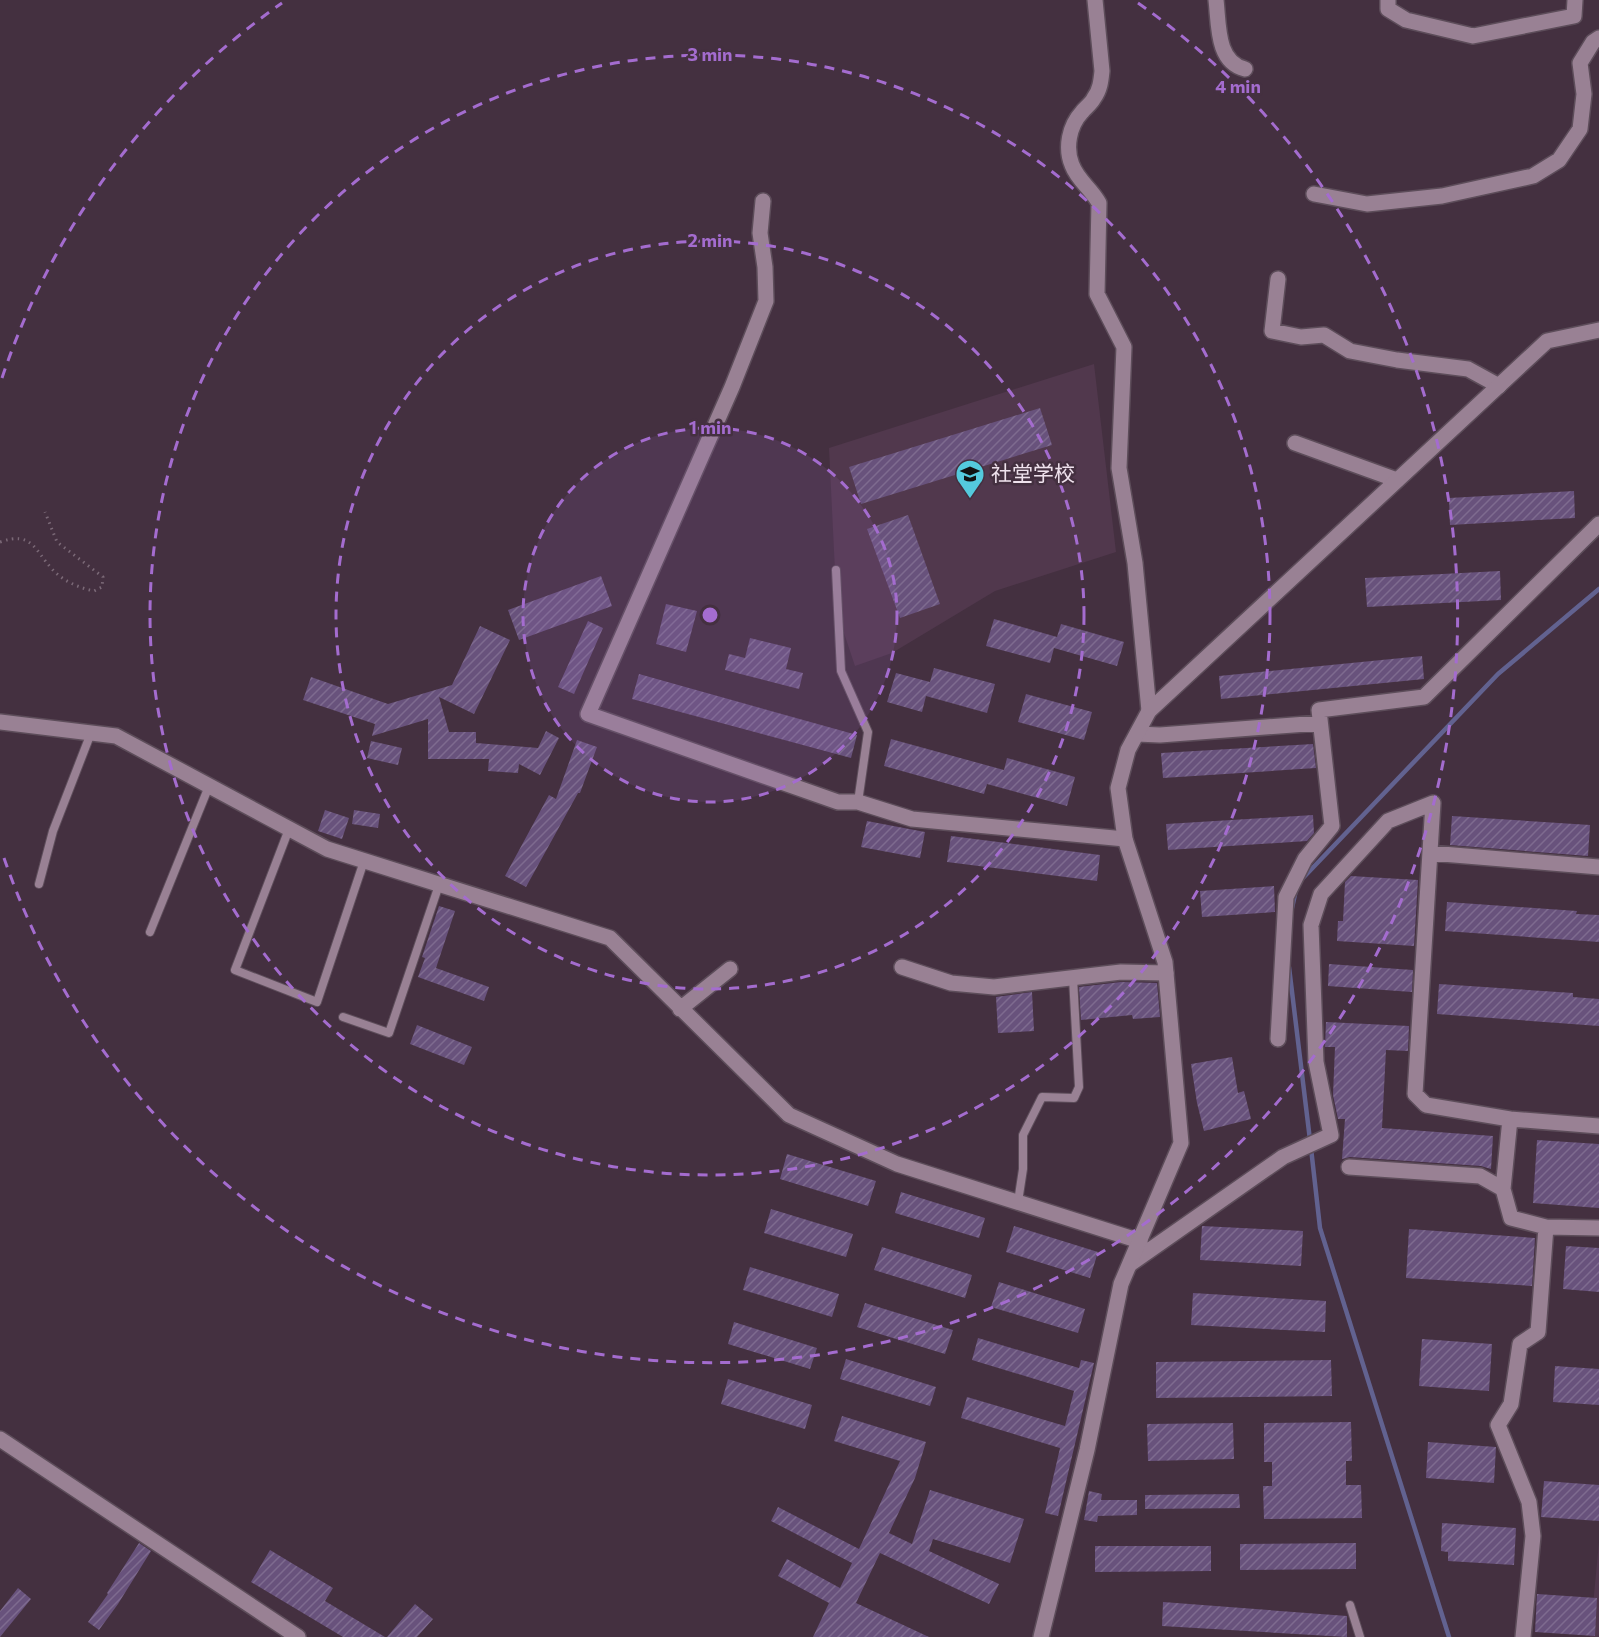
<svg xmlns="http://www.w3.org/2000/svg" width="1599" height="1637" font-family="Commissioner,'Noto Sans SC',sans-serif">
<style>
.built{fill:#51384d}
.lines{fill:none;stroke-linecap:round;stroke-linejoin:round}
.stream{stroke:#626290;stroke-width:4.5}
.building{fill:url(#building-hatch)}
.lane-casing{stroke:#5d4d5a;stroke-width:10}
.street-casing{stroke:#5d4d5a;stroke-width:18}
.secondary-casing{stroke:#5d4d5a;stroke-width:18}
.path{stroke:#7b6977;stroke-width:3;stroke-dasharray:1.5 4.5;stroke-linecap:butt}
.lane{stroke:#998194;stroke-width:8}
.street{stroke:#998194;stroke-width:15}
.secondary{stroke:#998194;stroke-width:15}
.ring{fill:none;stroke:#a46ccf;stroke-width:3;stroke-dasharray:10 8}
.labels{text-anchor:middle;stroke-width:5;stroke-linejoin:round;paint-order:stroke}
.poi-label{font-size:21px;fill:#efe2ed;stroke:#443040;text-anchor:start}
.centre{fill:#a46ccf;stroke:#443040;stroke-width:3}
.ring-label{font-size:18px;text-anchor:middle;font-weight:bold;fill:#a46ccf;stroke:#443040;stroke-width:5;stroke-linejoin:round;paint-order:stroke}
</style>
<defs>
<pattern id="building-hatch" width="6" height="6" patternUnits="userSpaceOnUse" patternTransform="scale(1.5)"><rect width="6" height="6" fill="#68527c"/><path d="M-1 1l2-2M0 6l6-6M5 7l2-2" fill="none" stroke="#7e6b8f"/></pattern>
</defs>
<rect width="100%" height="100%" fill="#443040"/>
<path class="built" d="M1094,364L1116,552L995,591L892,653L855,666L837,612L829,448Z
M1599,1542V1637H1590Z"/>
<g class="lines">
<path class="stream" d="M1303,878L1498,674L1599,589
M1292,908L1296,890
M1289,967L1310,1140
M1311,1148L1320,1228L1449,1637"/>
</g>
<path class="building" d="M1040,408L1052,445L861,504L849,467Z
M1574,491L1575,518L1450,525L1449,498Z
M908,515L940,604L900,618L867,529Z
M1500,571L1501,600L1367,607L1365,578Z
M601,576L612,606L519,640L508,610Z
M666,604L697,611L686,652L656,644Z
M994,619L1057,637L1061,624L1124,642L1117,666L1054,648L1050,663L986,646Z
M588,621L603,628L574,694L558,687Z
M480,626L510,640L474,714L439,697L449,732H476V743L538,748L546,731L559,738L540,775L519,764L518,773L488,771L489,759H428V719L372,736L375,724L303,700L311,677L388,704L452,685Z
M750,638L791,648L786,669L803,673L799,689L725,670L729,654L745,658Z
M1422,656L1424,679L1221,699L1219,676Z
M934,668L995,684L987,713L926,696L922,712L887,702L896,673L930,682Z
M639,674L857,735L851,758L632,699Z
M1026,694L1092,712L1084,740L1018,722Z
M891,739L1004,770L1007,758L1075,777L1067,806L987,784L984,794L884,766Z
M577,740L597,747L580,793H578L526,887L505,876L549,795L556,799Z
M371,741L402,748L398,765L367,758Z
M1313,744L1316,768L1163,778L1161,753Z
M325,810L349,818L342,839L318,831Z
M354,810L380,814L378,828L352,824Z
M1313,815L1314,833L1307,841L1168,850L1166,824Z
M1452,816L1590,825L1588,856L1450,845Z
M867,821L925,832L920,858L861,847Z
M951,836L1100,855L1097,881L947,862Z
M1351,876L1418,880L1414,946L1337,941L1338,921H1343L1345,882Z
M1274,886L1275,912L1202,917L1200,891Z
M1447,902L1577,911L1576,914L1599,915V942L1445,931Z
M439,906L455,911L436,968L489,987L484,1001L418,977L425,958L422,957Z
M1329,964L1413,970L1412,992L1328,986Z
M1121,982L1157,983L1160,1017L1133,1019L1132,1015L1081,1020L1079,987Z
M1439,984L1573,993V997L1599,999V1026L1437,1014Z
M1032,992L1034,1031L998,1033L996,997Z
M1326,1022L1409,1026L1408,1051L1386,1050L1382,1128L1493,1136L1491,1169L1481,1166L1350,1157L1342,1159L1345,1119H1338L1333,1095L1335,1047H1325Z
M417,1025L472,1047L464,1065L410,1044Z
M1232,1057L1238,1093L1244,1091L1251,1119L1204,1131L1197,1103L1191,1064Z
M1537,1140L1599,1144V1208L1533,1203Z
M787,1154L876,1181L868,1206L780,1179Z
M901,1192L985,1218L979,1238L895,1213Z
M771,1209L853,1234L846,1257L764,1233Z
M1014,1226L1098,1252L1090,1278L1006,1252Z
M1202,1226L1303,1231L1301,1266L1200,1260Z
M1409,1229L1535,1238L1532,1286L1406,1278Z
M1566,1246L1599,1248V1292L1563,1289Z
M882,1247L972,1275L965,1298L874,1270Z
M750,1267L839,1294L832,1317L743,1290Z
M999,1282L1085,1309L1078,1333L991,1307Z
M1193,1293L1326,1301L1325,1332L1191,1325Z
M865,1303L953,1330L945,1354L857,1327Z
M734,1322L817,1348L810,1369L728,1344Z
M978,1338L1079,1368L1081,1360L1094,1363L1058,1516L1045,1513L1060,1448L961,1418L967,1397L1065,1426L1074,1391L972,1360Z
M1422,1339L1492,1344L1489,1391L1419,1386Z
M846,1359L936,1387L930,1406L840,1379Z
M1331,1360L1332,1396L1156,1398V1362Z
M1555,1366L1599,1369V1405L1553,1402Z
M728,1379L812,1405L805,1429L721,1404Z
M842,1416L926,1442L915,1478L889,1533L912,1544L930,1490L1024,1519L1010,1563L933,1539L929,1551L999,1584L989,1604L880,1553L856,1603L929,1637H813L829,1603L778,1576L787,1559L840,1588L852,1563L771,1521L778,1507L859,1549L900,1461L834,1441Z
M1351,1422L1352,1461H1346V1485H1361L1362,1518L1264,1519L1263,1486H1272V1462H1264V1423Z
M1233,1423L1234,1459L1148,1461L1147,1424Z
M1428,1442L1496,1447L1494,1483L1426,1478Z
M1544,1481L1599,1485V1521L1541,1517Z
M1089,1491L1102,1494L1101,1500H1137V1515L1098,1516L1097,1522L1084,1520Z
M1239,1494L1240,1508L1145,1509V1495Z
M1442,1523L1516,1528L1514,1565L1448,1561V1552L1441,1551Z
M139,1543L151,1551L118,1604L99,1630L88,1622L108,1594L107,1593Z
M1356,1543V1569L1240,1570V1544Z
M1095,1546H1211V1571L1095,1572Z
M270,1550L333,1588L325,1601L385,1637H343L251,1582Z
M18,1588L31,1599L0,1637V1611Z
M1537,1594L1597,1598L1595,1636L1535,1632Z
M1163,1602L1347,1616V1637L1162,1626Z
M415,1604L433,1619L417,1637H387Z"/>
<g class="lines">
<g class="lane-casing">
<path id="lane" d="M836,570L841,671L868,732L858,802
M289,829L235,970L317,1002L364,861
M39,884L53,831L91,733
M150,932L209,786
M343,1017L389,1033L439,885
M1018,1202L1023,1169V1135L1042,1097L1074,1098L1079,1087L1073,978
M1350,1605L1360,1637"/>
</g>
<g class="street-casing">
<path id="street" d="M1095,0L1102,71C1101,81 1100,90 1094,98C1091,104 1086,107 1082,112C1069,126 1065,148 1072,165C1078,181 1091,188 1099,203L1097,294L1124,347L1119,468L1135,563L1149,711
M1216,0C1219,24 1216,62 1245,69
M1388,0V9L1406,20L1473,36L1574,16L1575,0
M1314,194L1367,204L1442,196L1533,176L1559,160L1580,129L1584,94L1580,63L1593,42L1599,38
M763,201L760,233L765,267L766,301L732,387L588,714L838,802H858L912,819L1125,839
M1278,279L1272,331L1301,337L1324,335L1350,351L1397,360L1468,369L1499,386
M1295,443L1397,480
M0,722L116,736L327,849L610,938L789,1115L897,1164L1140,1241
M1137,734L1160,735L1320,723
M1430,853L1599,867
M902,967L951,983L994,987L1121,972L1166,973
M680,1009L730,969
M1278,1039L1286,897L1305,859L1332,826L1319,710L1424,697L1599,524
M1510,1119L1599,1126
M1349,1167L1480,1176L1503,1189L1511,1218L1546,1227L1538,1332L1520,1344L1511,1404L1498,1425L1529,1502L1533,1536L1523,1637
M1546,1227L1599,1228
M1130,1264L1283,1157L1331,1135L1316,1062L1311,925L1321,894L1388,821L1433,803L1415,1094L1426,1105L1510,1119L1503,1189"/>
</g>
<g class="secondary-casing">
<path id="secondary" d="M0,1439L298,1637
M1041,1637L1087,1450L1121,1284L1181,1143L1165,962L1125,839L1118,788L1128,750L1149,711L1547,341L1599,330"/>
</g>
<path class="path" d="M0,542C32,531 34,549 52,569C63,581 79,588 94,591L102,587L103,577L57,542L45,512"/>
<use href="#lane" class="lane"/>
<use href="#street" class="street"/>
<use href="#secondary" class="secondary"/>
</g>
<circle cx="710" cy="615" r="187" fill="#a46ccf" fill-opacity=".12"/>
<g class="ring">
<circle cx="710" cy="615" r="187"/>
<circle cx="710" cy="615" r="374"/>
<circle cx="710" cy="615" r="560"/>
<path d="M2 378A747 747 0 0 1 282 3M1138 3A747 747 0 1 1 2 852"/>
</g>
<defs>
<g id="school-pin" transform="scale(1.5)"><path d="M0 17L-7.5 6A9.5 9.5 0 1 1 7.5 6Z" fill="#54cadd" stroke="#443040"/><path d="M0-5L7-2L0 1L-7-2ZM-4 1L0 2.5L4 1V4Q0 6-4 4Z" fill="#111"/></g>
</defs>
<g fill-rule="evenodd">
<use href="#school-pin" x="970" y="474"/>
</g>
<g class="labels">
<g class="poi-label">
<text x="991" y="481">社堂学校</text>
</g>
</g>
<circle cx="710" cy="615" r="9" class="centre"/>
<g class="ring-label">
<text x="710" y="61">3 min</text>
<text x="1238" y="93">4 min</text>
<text x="710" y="247">2 min</text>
<text x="710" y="434">1 min</text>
</g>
</svg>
